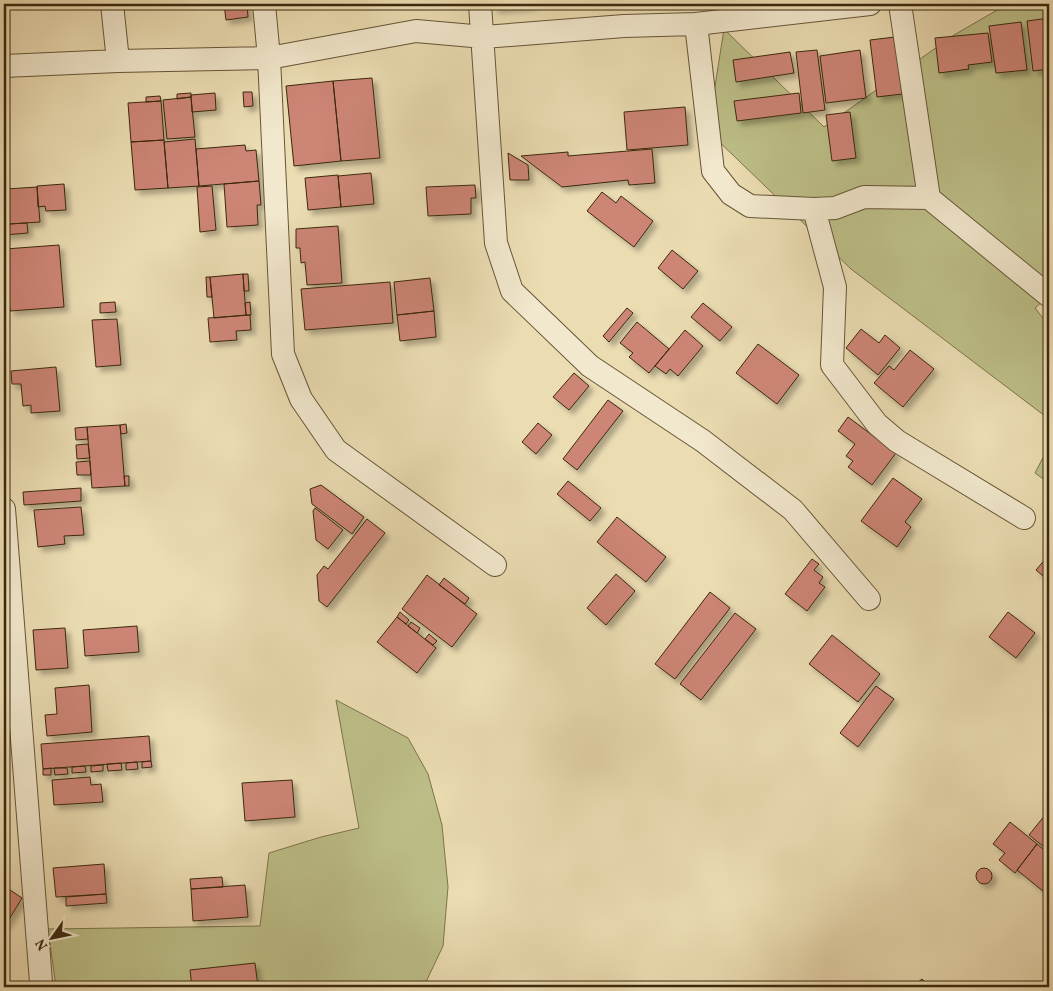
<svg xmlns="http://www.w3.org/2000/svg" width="1053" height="991" font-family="Vollkorn,serif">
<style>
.green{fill:#bdbf88;stroke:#7c744b}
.building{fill:#cd8576;stroke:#3b280e;filter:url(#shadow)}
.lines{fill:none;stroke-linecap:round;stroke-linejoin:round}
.street-casing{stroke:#675537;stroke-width:24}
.street{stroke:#f2e8cd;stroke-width:22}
</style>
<defs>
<filter id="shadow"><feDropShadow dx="4.5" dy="4.5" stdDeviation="2.5" flood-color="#0004"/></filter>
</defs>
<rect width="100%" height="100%" fill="#ebdcb2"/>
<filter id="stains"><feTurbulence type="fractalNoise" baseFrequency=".004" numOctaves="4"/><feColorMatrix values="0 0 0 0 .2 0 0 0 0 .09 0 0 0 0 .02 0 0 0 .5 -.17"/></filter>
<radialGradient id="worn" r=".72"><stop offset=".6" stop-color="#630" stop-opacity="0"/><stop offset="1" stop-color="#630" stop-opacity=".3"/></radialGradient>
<path class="green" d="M1004,4H1049V296L1035,308L1049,326V419L851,269L708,131L724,29L824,127L954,35L1004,6Z
M1049,446V483L1035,473Z
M336,700L408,738L428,774L442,825L448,887L443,946L425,984L419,987H56L48,929L260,926L269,853L321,837L359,828Z"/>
<path class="building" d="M224,4H247L248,17L226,20Z
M494,4H533V6L494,9Z
M1049,18V69L1033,71L1027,21Z
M1021,22L1027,70L996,73L989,26Z
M988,33L992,62L968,65L969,69L939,73L935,38Z
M895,37L902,94L877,97L870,40Z
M817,50L825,110L803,113L796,52Z
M860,50L866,98L826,103L820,56Z
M790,52L794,73L736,82L733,60Z
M372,78L380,158L341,161L333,81Z
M333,81L341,161L294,166L286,86Z
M243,92H252L253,106L244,107Z
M191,93V97L177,99V94Z
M215,93L216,110L192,112L191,95Z
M799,93L801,113L737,121L734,101Z
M160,96L161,101L146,102V97Z
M191,97L195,137L167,139L163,100Z
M161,101L164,140L131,142L128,103Z
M685,107L688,145L627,150L624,112Z
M850,112L856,158L832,161L826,115Z
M195,139L199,186L168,188L164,142Z
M164,140L168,188L135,190L131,142Z
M245,145L246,151L256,150L259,181L199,186L196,149Z
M652,149L655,183L629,185L628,180L562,187L521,156L568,152V156Z
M508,153L528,165L529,180H510Z
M371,173L374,204L341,207L338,176Z
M338,175L341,207L308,210L305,178Z
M259,181L261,205H257L258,225L227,227L224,184Z
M64,184L66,210L46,211L45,206L38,207L37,186Z
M475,185L476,198H471V214L428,216L426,187Z
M212,186L216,230L200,232L197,187Z
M37,187L40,222L9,224L6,189Z
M4,189H6L7,200H4Z
M602,192L616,203L621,196L653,221L634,247L587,211Z
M8,213L9,224L27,223L28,233L4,235V214Z
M338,226L342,283L307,285L305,262L301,263L300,248H296V229Z
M59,245L64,307L10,311L5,249Z
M672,250L698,271L683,289L658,268Z
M243,274H248L249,291H244Z
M243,274L246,315L214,318L210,277Z
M206,277H210L212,297H207Z
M430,278L434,311L397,315L394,282Z
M390,282L393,323L305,330L301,289Z
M115,302L116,312L100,313V303Z
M250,302L251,315H246L245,303Z
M703,303L732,327L720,341L691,317Z
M627,308L633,313L609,342L603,336Z
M434,311L436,337L400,341L397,315Z
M250,315L251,330L236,331L237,340L210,342L208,318Z
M117,319L121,365L96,367L92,320Z
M637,322L669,349L649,373L629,357L633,353L620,343Z
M861,329L879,343L885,335L900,348L878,375L846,348Z
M685,330L703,346L678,376L670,369L666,374L655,366Z
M758,344L799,375L777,404L736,373Z
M910,350L934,369L903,407L874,383L889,366L894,370Z
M56,367L60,411L31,413V405L23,406L21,384H12L11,371Z
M574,373L589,386L569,410L553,397Z
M608,400L623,411L577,470L563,459Z
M848,417L896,453L872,485L848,467L853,461L846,456L855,444L838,431Z
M538,423L552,435L536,454L522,442Z
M126,424L127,433L121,434L120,425Z
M120,425L125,486L92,488L87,427Z
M87,427L88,439L76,440L75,428Z
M88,444L90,458L77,459L76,445Z
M90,461L91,475H77L76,462Z
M124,476H129V486H125Z
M893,478L922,499L905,522L911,527L897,547L861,521Z
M568,481L601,508L590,521L557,494Z
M321,485L364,517L352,534L312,504L310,489Z
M81,488V501L24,505L23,492Z
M81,507L84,535L64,536L65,544L38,547L34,510Z
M315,508L343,530L328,549L316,540L313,511Z
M617,517L666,557L646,582L597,542Z
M367,519L385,533L327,607L319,601L317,575L324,566L328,569Z
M1047,557L1049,559V581L1036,570Z
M812,559L819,564L814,570L823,577L819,583L825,587L807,611L785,594Z
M616,574L635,591L606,625L587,608Z
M427,575L477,614L452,647L402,609Z
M444,578L469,598L465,604L439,585Z
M710,592L730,608L675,679L655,664Z
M400,612L409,620L406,624L397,617Z
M1008,612L1035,633L1016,658L989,637Z
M735,613L756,629L701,700L680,684Z
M397,617L436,648L417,673L377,642Z
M411,622L420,628L417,633L408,626Z
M137,626L139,652L85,656L83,630Z
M65,628L68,668L36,670L33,630Z
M429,634L437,641L433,645L425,639Z
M832,635L880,674L858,702L809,664Z
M89,685L92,732L47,736L45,715L57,714L55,688Z
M876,686L894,699L858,747L840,733Z
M149,736L151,761L43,769L41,744Z
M151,761L152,767L142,768V762Z
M137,762L138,769L126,770V763Z
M121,763L122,770L108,771L107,764Z
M103,765V771L91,772V766Z
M85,766L86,772L72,773V767Z
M51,768V775H43V769Z
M54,768H67L68,774L55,775Z
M90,777L91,785L101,784L103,802L54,805L52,780Z
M292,780L295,817L245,821L242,783Z
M1049,810V851L1029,835Z
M1010,822L1037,844L1015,873L999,860L1005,853L993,844Z
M1037,844L1049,854V896L1017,870Z
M104,864L106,894L56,897L53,868Z
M976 876a8 8 0 1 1 16 0a8 8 0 1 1-16 0Z
M222,877L223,887L191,889L190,879Z
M245,885L248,917L193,921L191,889Z
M4,886L22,898L5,926L4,925Z
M106,894L107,903L66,906V897Z
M255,963L258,987H192L190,970Z
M922,979L930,987H912Z"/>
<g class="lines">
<g class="street-casing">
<path id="street" d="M112,4L118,61
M264,4L269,58L283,354L301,399L336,450L495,565
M480,4L496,243L512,291L590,366L703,441L793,510L869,599
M900,4L929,198
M696,24L713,171L731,194L750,206L814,209L835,208L864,197L929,198L1049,296
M4,66L118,61L269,58L416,31L484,37L624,26L696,24L870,4
M814,209L835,287L832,365L877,424L897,441L1024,518
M4,509L41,982"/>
</g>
<use href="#street" class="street"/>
</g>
<rect width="1053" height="991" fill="none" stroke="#ebdcb2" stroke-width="20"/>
<rect x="5" y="5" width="1043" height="981" fill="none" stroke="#3b280e" stroke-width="2.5"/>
<rect x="10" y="10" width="1033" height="971" fill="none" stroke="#3b280e"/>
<g transform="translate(52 938) rotate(237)" stroke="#f2e8cd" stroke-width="4" paint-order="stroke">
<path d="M0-4L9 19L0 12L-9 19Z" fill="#3b280e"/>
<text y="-8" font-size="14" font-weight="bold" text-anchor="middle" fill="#3b280e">N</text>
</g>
<rect width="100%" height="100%" filter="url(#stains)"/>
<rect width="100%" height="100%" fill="url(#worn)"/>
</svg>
